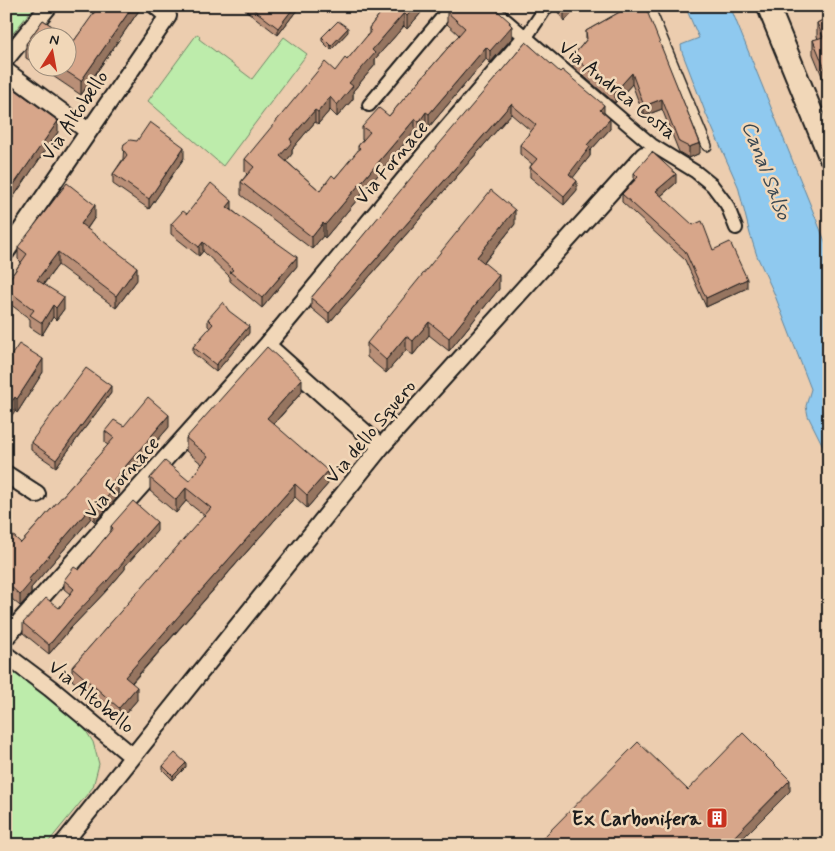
<svg xmlns="http://www.w3.org/2000/svg" width="835" height="851" font-family="Mynerve,sans-serif">
<style>
.green{fill:#bdecab;stroke:#6c8464}
.water{fill:#8fc9ef;stroke:#61849b}
.lines{fill:none;stroke-linecap:round;stroke-linejoin:round}
.service-casing{stroke:#1c1c1c;stroke-width:12}
.pedestrian-casing{stroke:#1c1c1c;stroke-width:16}
.minor-casing{stroke:#1c1c1c;stroke-width:20}
.tertiary-casing{stroke:#1c1c1c;stroke-width:25}
.service{stroke:#f1d7b8;stroke-width:9}
.pedestrian{stroke:#f1d7b8;stroke-width:12}
.minor{stroke:#f1d7b8;stroke-width:16}
.tertiary{stroke:#f1d7b8;stroke-width:21}
.wall{fill:#b98f77;stroke:#1c1c1c}
.shaded-wall{fill:#967461;stroke:#1c1c1c}
.building{fill:#d7a68a;stroke:#1c1c1c}
.labels{text-anchor:middle;stroke-width:5;stroke-linejoin:round;paint-order:stroke}
.street-label{font-size:20px;fill:#1c1c1c;stroke:#f1d7b8}
.poi-label{font-size:20px;font-weight:bold;fill:#1c1c1c;stroke:#f1d7b8;text-anchor:end}
.water-label{font-size:21px;font-style:italic;fill:#394751;stroke:#f1d7b8}
</style>
<rect width="100%" height="100%" fill="#eccdaf"/>
<filter id="ink" filterUnits="userSpaceOnUse"><feTurbulence type="fractalNoise" baseFrequency=".02" numOctaves="2"/><feDisplacementMap in="SourceGraphic" scale="10" xChannelSelector="R" yChannelSelector="G"/><feConvolveMatrix kernelMatrix="1 2 1 2 8 2 1 2 1" color-interpolation-filters="sRGB"/></filter>
<g filter="url(#ink)">
<path class="green" d="M6,6H35L6,42Z
M197,34L200,36L199,39L252,79L284,37L307,54L223,166L148,101Z
M6,662L79,720L93,742L99,764L93,787L46,845H6Z"/>
<path class="water" d="M685,6H730L829,251V458L808,416L806,406L811,389L774,293L757,256L750,234L738,186L706,114L682,52L681,45L699,38Z"/>
<g class="lines">
<g class="service-casing">
<path id="service" d="M649,6L707,146"/>
</g>
<g class="pedestrian-casing">
<path id="pedestrian" d="M489,6L652,145L696,172L712,185L727,205L736,228
M526,37L547,6
M369,105L452,6"/>
</g>
<g class="minor-casing">
<path id="minor" d="M6,59L49,6
M6,71L88,131
M6,252L168,16L156,6
M267,345L381,447
M6,474L37,494
M6,637L267,345L427,152L526,37
M6,655L50,688L132,756
M62,845L381,447L644,155"/>
</g>
<g class="tertiary-casing">
<path id="tertiary" d="M768,6L829,155"/>
</g>
<use href="#service" class="service"/>
<use href="#pedestrian" class="pedestrian"/>
<use href="#minor" class="minor"/>
<use href="#tertiary" class="tertiary"/>
</g>
<path class="wall" d="M83,6H140V9L81,95L41,68H68V38H38V65L26,58V44L43,20L74,41L94,14Z
M244,6H300L278,35L244,9Z
M386,6H427L407,29L404,26L375,59V65L353,91V99L337,117L330,110L318,124L315,122L292,149V154L286,161L320,191L335,178L358,151V146L363,140H362V127L389,116L459,35L447,24V12L510,24L512,38L490,63L486,59L429,127L426,124L419,135L415,131L325,238L323,236L312,249L241,195V182L247,174L245,172V159L347,60L369,34V28Z
M555,6H581L564,21L555,8Z
M625,8L700,153L689,158L679,152L662,109L644,116L632,84L615,103L573,67V56L586,40V31L625,9Z
M829,17V93L813,54V40L818,39L817,36V23Z
M348,32L331,50L322,41V37Z
M526,42L604,114L610,129L590,151V156L573,177L577,190L564,205L530,177V167L532,164L520,154V145L531,131L511,114L329,323L311,308V298Z
M6,83L58,132L8,205L6,204Z
M124,144L184,158L149,209L113,184V174L123,159Z
M634,173L676,183L661,196L713,250L747,288L706,307L685,260L622,202V194L634,181Z
M232,210L297,266L262,308L230,281V277L203,251L199,256L171,234V224L187,214Z
M95,217L87,229L137,280L116,308L58,265L44,284L64,309L56,320L53,317L42,335L30,327V319L6,301V284L21,262L18,259V247Z
M515,224L484,263L499,289L449,351L429,335L413,355L406,350L386,373L367,357V343Z
M208,319L249,333L216,372L193,353V347L210,328L208,326Z
M6,363L43,372L17,413L15,411Z
M302,392L274,424L328,484L307,508L295,497L132,683L137,700L119,721L72,680V667L205,516L186,501L176,513L150,491V478L189,481L202,464L186,451V438Z
M111,393L56,467L31,450V442Z
M124,426L169,427L118,486V497L95,522L91,518L31,588V594L20,606L6,594V529L21,543L108,445L105,443V431Z
M111,526L157,531L125,566V569L108,589L71,628L49,654L23,633V623L59,608L70,594L64,589V580L79,570L111,531Z
M163,766L186,767L173,780L163,770Z"/>
<path class="shaded-wall" d="M133,6H140V9L81,95V81Z
M295,6H300L278,35V28Z
M416,6H427L407,29V16Z
M570,6H581L564,21V11Z
M404,13V26L375,59V65L353,91V99L337,117V105L349,83L372,50Z
M510,22V28L512,26V38L490,63V51Z
M348,28V32L331,50V46Z
M486,47V59L429,127V114Z
M632,73V84L615,103V92Z
M330,97V110L318,124V112Z
M662,99V109L644,116V106Z
M511,104V114L329,323V313Z
M604,105V115L600,110Z
M315,110V122L292,149V154L280,169V156L290,139Z
M426,112V124L419,135V122Z
M415,119V131L325,238V225Z
M610,119V129L590,151V156L569,183V174L587,145Z
M58,121V132L8,205V193Z
M700,143V153L689,158V147Z
M184,147V158L149,209V199Z
M676,174V183L656,200V191Z
M577,181V190L564,205V196Z
M232,201V210L227,207Z
M95,205V217L81,237V224Z
M515,210V224L477,271V257Z
M323,223V236L312,249V237Z
M203,242V251L199,256V247Z
M58,252V265L37,292V280Z
M297,257V266L262,308V298Z
M137,267V280L116,308V296Z
M499,275V289L449,351V338Z
M747,279V288L706,307V298Z
M64,297V309L56,320V308Z
M53,305V317L42,335V323Z
M429,322V335L413,355V341Z
M249,326V333L216,372V365Z
M406,336V350L386,373V360Z
M43,359V372L17,413V399Z
M302,379V392L267,431V418Z
M111,386V393L56,467V460Z
M15,397V411L6,423V409Z
M169,415V427L118,486V497L95,522V510L113,481Z
M328,471V484L307,508V495Z
M295,484V497L125,690V677Z
M186,488V501L176,513V500Z
M91,507V518L31,588V594L20,606V595L28,580Z
M157,522V531L125,566V569L108,589L71,628L49,654V645L71,619Z
M137,687V700L119,721V708Z
M186,763V767L173,780V776Z
M790,780V791L736,845H726Z"/>
<path class="building" d="M99,6H133L81,81L61,68H68V38H38V52L26,44L43,20L74,41Z
M249,6H295L278,28Z
M386,6H416L407,16L404,13L372,50L375,53L349,83L353,86L337,105L330,97L318,112L315,110L290,139L292,142L280,156L320,191L332,175L335,178L360,148L358,146L370,132L362,127L379,108L389,116L465,28L447,12L451,6H492L510,22L509,23L512,26L490,51L486,47L429,114L426,112L419,122L415,119L325,225L323,223L312,237L241,182L254,167L245,159L325,62L335,71L345,58L347,60L371,31L369,28Z
M560,6H570L564,11Z
M627,6H645L700,143L689,147L679,142L662,99L644,106L632,73L615,92L573,56L587,39L586,31L625,9V8Z
M829,17V79L813,40L823,37L817,23Z
M338,21L348,28L331,46L322,37Z
M526,42L560,72L562,70L604,105L600,110L610,119L587,145L590,147L569,174L577,181L564,196L530,167L537,159L520,145L536,125L511,104L329,313L311,298L435,149Z
M6,83L58,121L8,193L6,192V134L11,127L6,124Z
M150,122L184,147L149,199L113,174L127,155L123,149L124,144L130,140L137,141Z
M652,152L676,174L656,191L693,225L702,221L713,250L730,242L747,279L706,298L685,251L622,194L638,177L634,173Z
M67,183L95,205L81,224L137,267L116,296L58,252L37,280L64,297L56,308L53,305L42,323L30,315L34,310L6,289V284L27,254L18,247Z
M211,183L232,201L227,207L297,257L262,298L230,272L233,270L203,242L199,247L171,224L183,211L187,214Z
M491,190L515,210L477,257L499,275L449,338L429,322L413,341L406,336L386,360L367,343Z
M223,302L229,311L249,326L216,365L193,347L213,324L208,319Z
M19,344L43,359L17,399L15,397L6,409V363Z
M267,347L302,379L267,418L328,471L307,495L295,484L125,677L137,687L119,708L72,667L211,508L186,488L176,500L150,478L165,461L189,481L208,456L186,438Z
M86,368L111,386L56,460L31,442Z
M148,397L169,415L113,481L118,485L95,510L91,507L28,580L31,582L20,595L6,582V529L21,543L114,438L105,431L114,420L124,426Z
M133,501L157,522L124,559L125,560L108,580L71,619L49,645L23,623L46,598L59,608L74,589L64,580L74,567L79,570L113,528L111,526Z
M743,733L790,780L726,845H545L540,841L638,742L688,790Z
M175,753L186,763L173,776L163,766Z"/>
</g>
<defs>
<g id="building-square" transform="scale(1.125)"><rect x="-9" y="-9" width="18" height="18" rx="4" fill="#c8321e" stroke="#f1d7b8"/><path d="M-4-6H4V6H1V3H-1V6H-4ZM-2.5-4.3h1.7v1.8h-1.7ZM.8-4.3h1.7v1.8H.8ZM-2.5-1h1.7V.8h-1.7ZM.8-1h1.7V.8H.8Z" fill="#fff"/></g>
</defs>
<g fill-rule="evenodd">
<use href="#building-square" x="717" y="818"/>
</g>
<g class="labels">
<g class="street-label">
<text transform="translate(618 89) rotate(39)" y="7">Via Andrea Costa</text>
<text transform="translate(74 115) rotate(-56)" y="7">Via Altobello</text>
<text transform="translate(391 162) rotate(-50)" y="7">Via Fornace</text>
<text transform="translate(370 431) rotate(-50)" y="7">Via dello Squero</text>
<text transform="translate(121 477) rotate(-48)" y="7">Via Fornace</text>
<text transform="translate(92 696) rotate(39)" y="7">Via Altobello</text>
</g>
<g class="poi-label">
<text x="701" y="825">Ex Carbonifera</text>
</g>
<g class="water-label">
<text transform="translate(767 170) rotate(69)" y="7">Canal Salso</text>
</g>
</g>
<rect width="835" height="851" fill="none" stroke="#f1d7b8" stroke-width="25"/>
<rect x="12" y="12" width="810" height="826" fill="none" stroke="#1c1c1c" stroke-width="2" filter="url(#ink)"/>
<g transform="translate(52 52) rotate(11)"><circle r="24" fill="#f1d7b8" stroke="#9c8c7a"/>
<path d="M0-4L9 19L0 12L-9 19Z" fill="#c8321e"/>
<text y="-8" font-size="14" font-weight="bold" text-anchor="middle" fill="#1c1c1c">N</text>
</g>
</svg>
